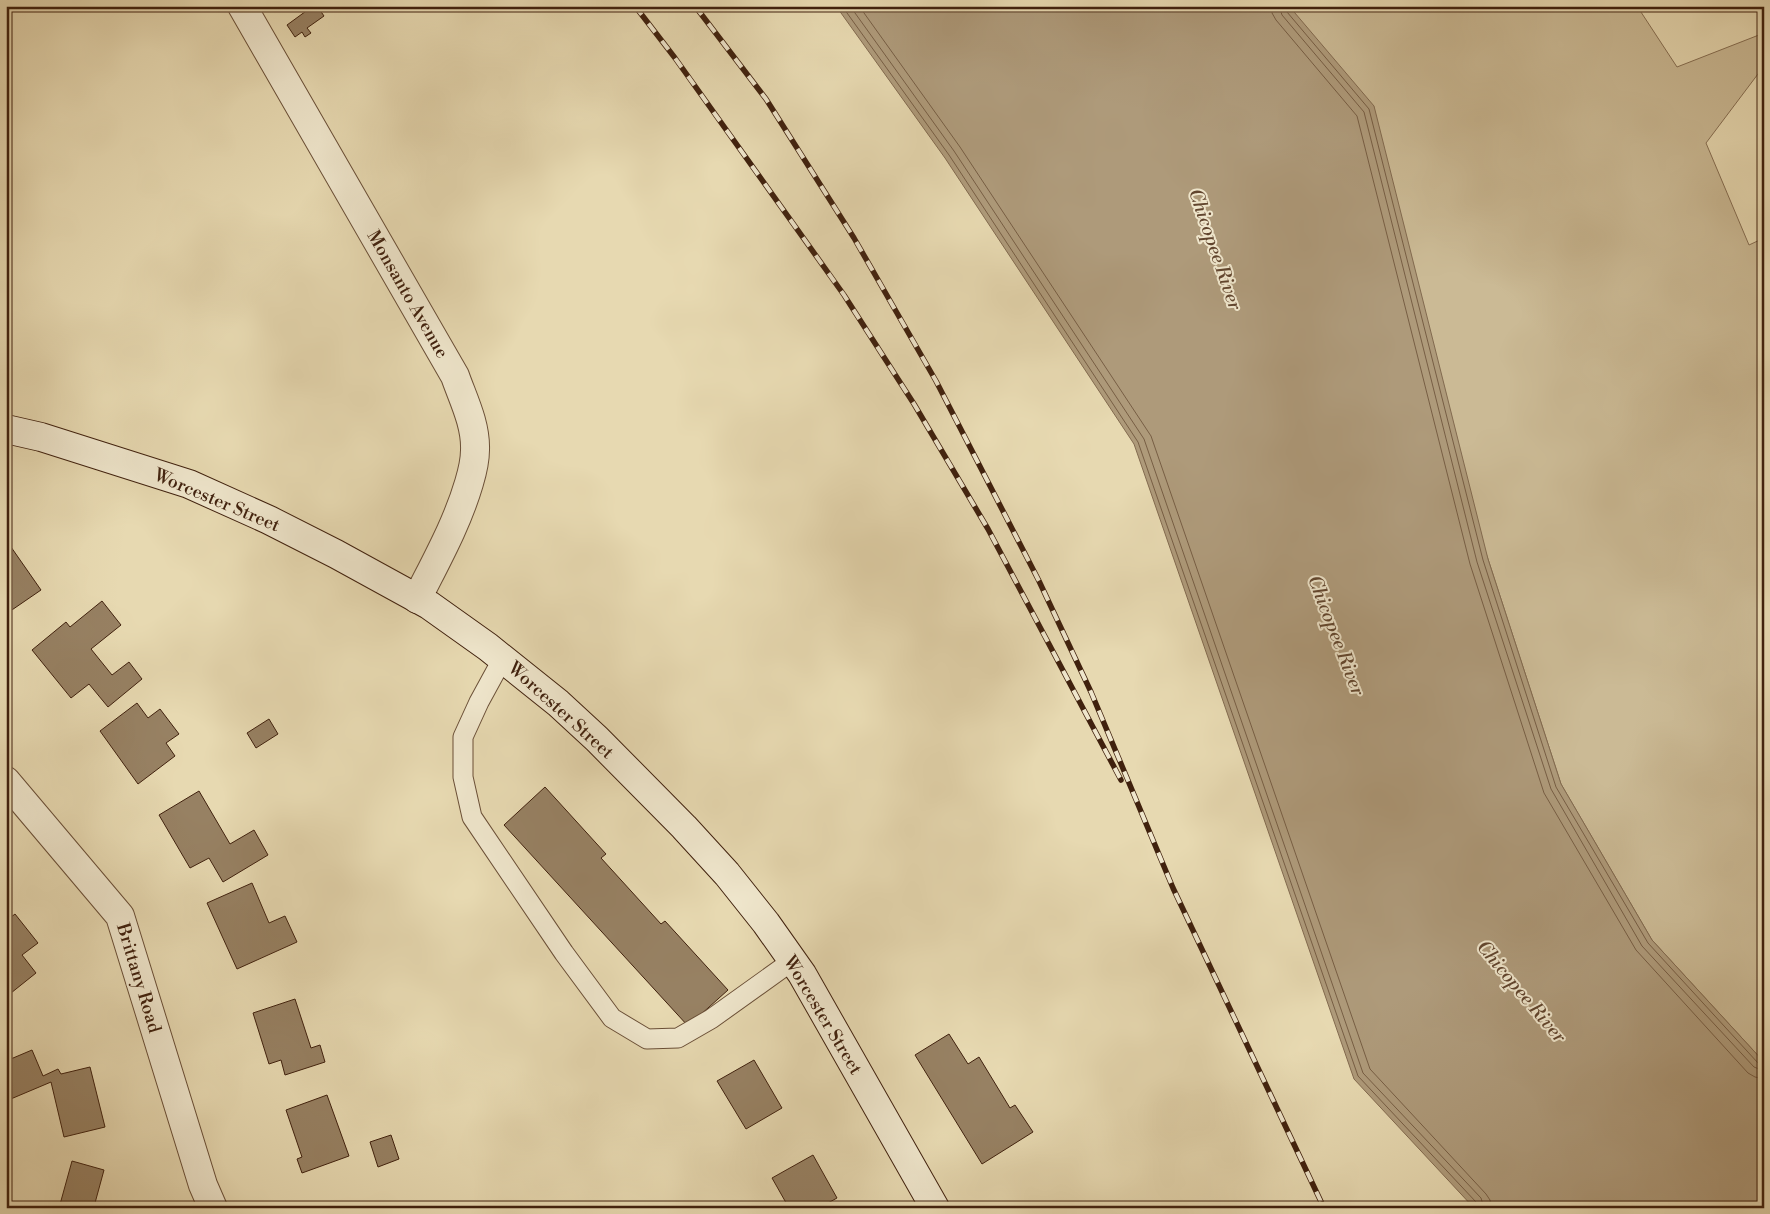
<svg xmlns="http://www.w3.org/2000/svg" width="1770" height="1214" font-family="'Libre Bodoni',serif">
<style>
.green{fill:#cbba95;stroke:#866e52}
.water{fill:#ae9a7a;stroke:#826a4f}
.lines{fill:none;stroke-linecap:round;stroke-linejoin:round}
.shore{stroke:#775e44;stroke-width:1}
.building{fill:#978163;stroke:#40210e}
.lane-casing{stroke:#6a4f37;stroke-width:21}
.street-casing{stroke:#6a4f37;stroke-width:30}
.secondary-casing{stroke:#40210e;stroke-width:30}
.lane{stroke:#efe6cc;stroke-width:19}
.street{stroke:#efe6cc;stroke-width:28}
.secondary{stroke:#efe6cc;stroke-width:28}
.rail-casing{stroke:#40210e;stroke-width:5.5}
.rail{stroke:#efe6cc;stroke-width:4;stroke-dasharray:11;stroke-linecap:butt}
.labels{text-anchor:middle;stroke-width:4;stroke-linejoin:round;paint-order:stroke}
.street-label{font-size:18px;fill:#40210e;stroke:#efe6cc}
.water-label{font-size:19px;font-style:italic;fill:#61452e;stroke:#efe6cc}
</style>
<rect width="100%" height="100%" fill="#e7d9b1"/>
<filter id="stains"><feTurbulence type="fractalNoise" baseFrequency=".004" numOctaves="4"/><feColorMatrix values="0 0 0 0 .2 0 0 0 0 .09 0 0 0 0 .02 0 0 0 .5 -.17"/></filter>
<radialGradient id="worn" r=".72"><stop offset=".6" stop-color="#630" stop-opacity="0"/><stop offset="1" stop-color="#630" stop-opacity=".3"/></radialGradient>
<path class="green" d="M1289,6H1637L1677,67L1764,33V66L1706,143L1749,245L1764,238V1062L1652,940L1561,784L1488,559Z"/>
<path class="water" d="M836,6H1289L1374,106L1488,559L1561,784L1652,940L1764,1062V1208H1474L1354,1079L1134,444L945,158Z"/>
<g class="lines">
<path class="shore" d="M842,6L949,155L1138,442L1358,1076L1476,1202L1477,1208
M850,6L954,151L1144,439L1363,1073L1481,1198L1484,1208
M859,6L960,147L1151,436L1370,1069L1486,1194L1490,1200L1491,1208
M1272,6V13L1276,20L1357,116L1470,564L1544,793L1636,950L1748,1073L1755,1077L1764,1079
M1279,6L1282,15L1364,112L1477,562L1551,789L1642,946L1754,1067L1764,1071
M1286,6L1287,12L1369,109L1483,560L1556,787L1648,943L1758,1063L1764,1065"/>
</g>
<path class="building" d="M313,6H317L324,16L307,28L311,33L305,37L302,32L295,37L287,25Z
M11,547L41,590L6,614V550Z
M102,601L121,625L91,649L112,675L129,662L142,679L108,707L89,684L71,698L32,650L66,622L70,627Z
M137,703L148,718L160,709L179,734L166,743L175,756L138,784L100,731Z
M269,719L278,734L256,748L247,733Z
M545,787L606,854L601,858L661,924L665,921L728,990L688,1026L504,825Z
M199,791L230,844L254,830L268,855L223,882L209,858L190,868L159,815Z
M252,883L269,923L285,916L297,942L237,969L207,903Z
M15,914L38,943L22,955L36,973L6,997V921Z
M295,999L311,1048L320,1045L325,1062L285,1075L281,1060L269,1064L253,1013Z
M949,1034L968,1064L979,1057L1010,1108L1015,1105L1033,1132L982,1164L915,1055Z
M32,1050L43,1076L58,1069L61,1074L90,1067L105,1127L64,1137L51,1082L6,1101V1061Z
M754,1060L782,1108L746,1129L717,1081Z
M327,1095L349,1156L302,1173L297,1159L302,1157L286,1110Z
M391,1135L399,1159L378,1167L370,1142Z
M813,1155L837,1198L819,1208H789L772,1178Z
M72,1161L104,1170L95,1203L111,1208H59Z"/>
<g class="lines">
<g class="lane-casing">
<path id="lane" d="M503,658L479,702L463,737V777L472,817L564,953L612,1018L647,1039L678,1038L711,1019L792,961"/>
</g>
<g class="street-casing">
<path id="street" d="M242,6L455,376C463,399 476,424 475,450C475,461 472,473 469,483C457,524 436,561 417,599
M6,781L120,916L203,1185L213,1208"/>
</g>
<g class="secondary-casing">
<path id="secondary" d="M6,429L41,437L189,484L269,520L336,554L429,605L488,647L558,703L597,739L684,827L727,874L766,923L802,974L935,1208"/>
</g>
<use href="#lane" class="lane"/>
<use href="#street" class="street"/>
<use href="#secondary" class="secondary"/>
<g class="rail-casing">
<path id="rail" d="M635,6L675,58L844,295L914,404L988,529L1121,780
M695,6L766,99L854,238L936,381L1039,581L1091,692L1173,888L1324,1208"/>
</g>
<use href="#rail" class="rail"/>
</g>
<g class="labels">
<g class="street-label">
<text transform="translate(408 294) rotate(60)" y="6">Monsanto Avenue</text>
<text transform="translate(217 500) rotate(23)" y="6">Worcester Street</text>
<text transform="translate(561 710) rotate(42)" y="6">Worcester Street</text>
<text transform="translate(139 978) rotate(73)" y="6">Brittany Road</text>
<text transform="translate(823 1015) rotate(59)" y="6">Worcester Street</text>
</g>
<g class="water-label">
<text transform="translate(1216 249) rotate(71)" y="7">Chicopee River</text>
<text transform="translate(1337 635) rotate(69)" y="7">Chicopee River</text>
<text transform="translate(1522 991) rotate(50)" y="7">Chicopee River</text>
</g>
</g>
<rect width="1770" height="1214" fill="none" stroke="#e7d9b1" stroke-width="25"/>
<rect x="8" y="8" width="1755" height="1199" fill="none" stroke="#40210e" stroke-width="2.5"/>
<rect x="12" y="12" width="1745" height="1189" fill="none" stroke="#40210e"/>
<rect width="100%" height="100%" filter="url(#stains)"/>
<rect width="100%" height="100%" fill="url(#worn)"/>
</svg>
